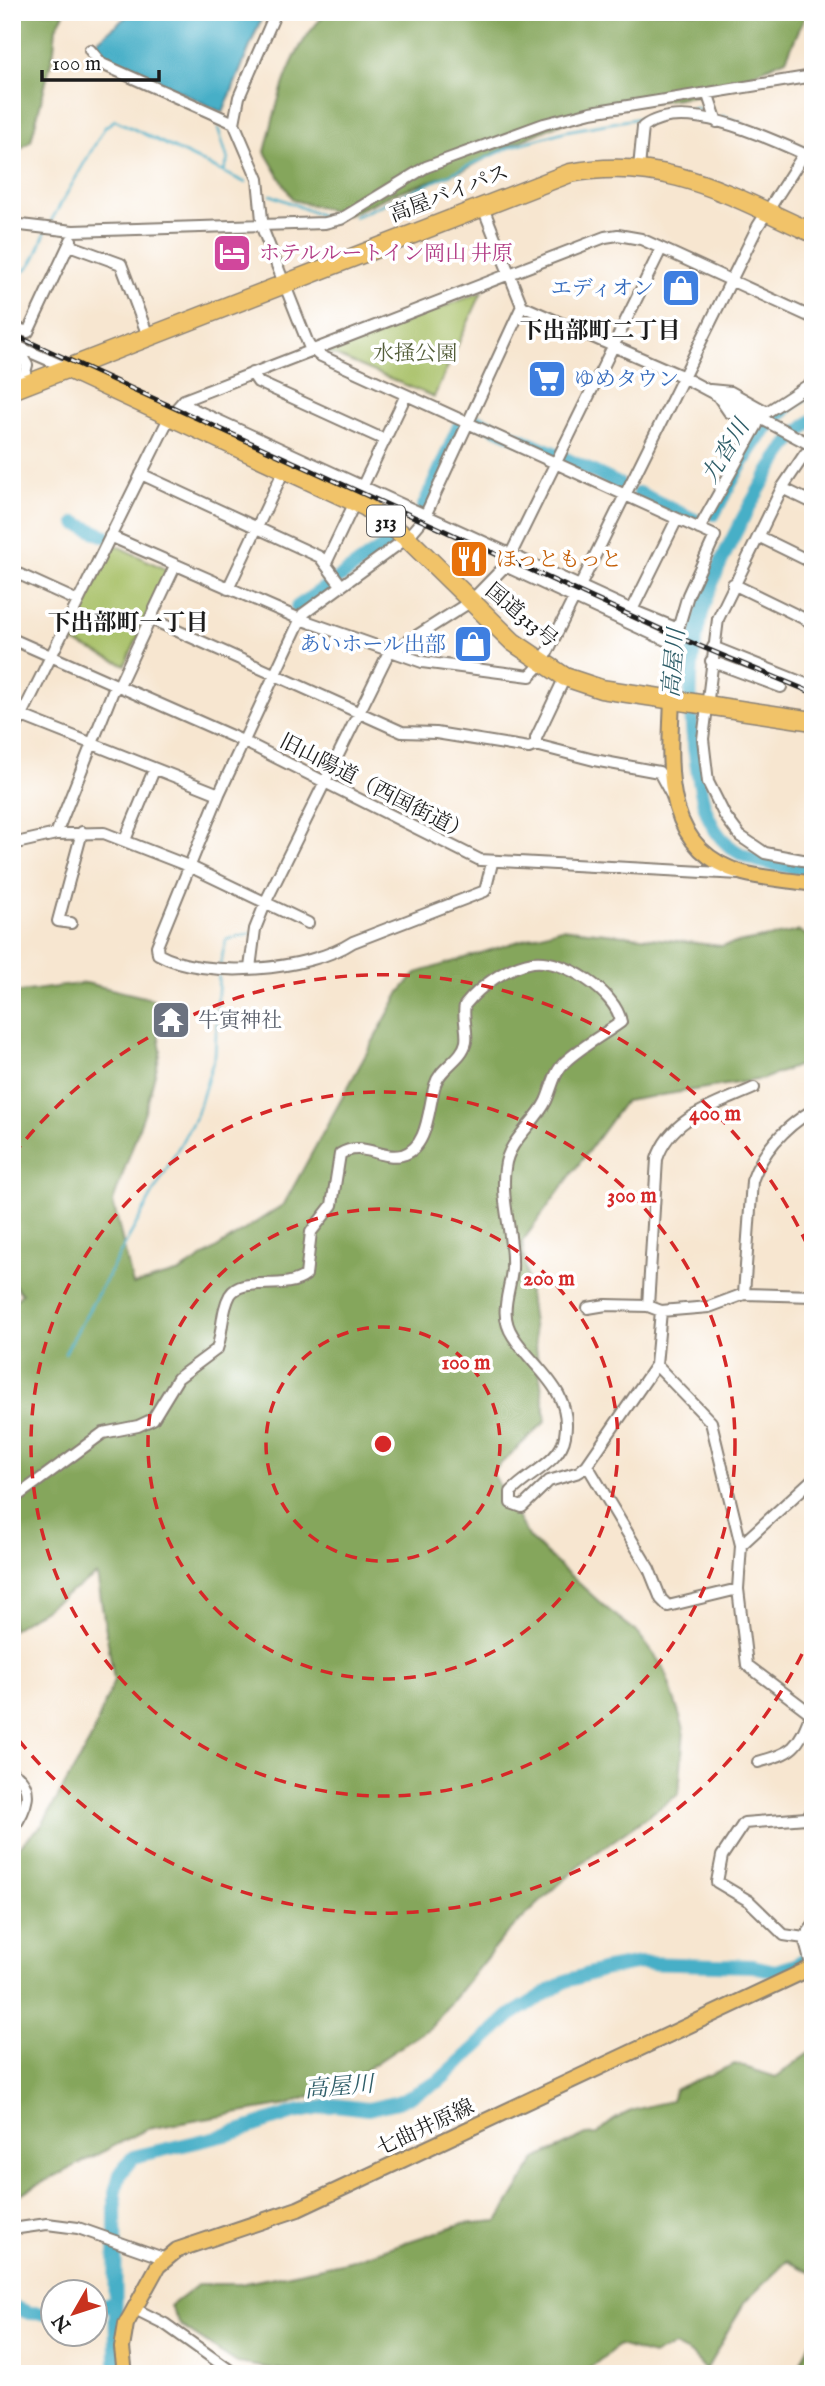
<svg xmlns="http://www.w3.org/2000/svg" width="825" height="2386" font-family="'IM FELL English','Noto Serif JP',serif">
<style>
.green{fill:#a7c066;stroke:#626e41;stroke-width:2}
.forest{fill:#85a65b;stroke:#50613c;stroke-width:2}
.water{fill:#47afc7;stroke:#326672;stroke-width:2}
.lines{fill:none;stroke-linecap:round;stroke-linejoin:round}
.stream{stroke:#47afc7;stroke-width:2.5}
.river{stroke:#47afc7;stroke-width:14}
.minor-casing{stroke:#8a8176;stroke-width:14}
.major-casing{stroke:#8a8176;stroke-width:18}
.highway-casing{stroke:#8a8176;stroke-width:21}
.minor{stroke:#fff;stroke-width:10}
.major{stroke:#f1c369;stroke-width:14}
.highway{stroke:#f1c369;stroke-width:18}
.rail-casing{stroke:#1c1c1c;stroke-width:5}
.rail{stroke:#fff;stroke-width:2.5;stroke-dasharray:8;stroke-linecap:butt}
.ring{fill:none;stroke:#d62828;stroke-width:3.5;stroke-dasharray:12 9}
.labels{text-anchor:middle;stroke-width:7;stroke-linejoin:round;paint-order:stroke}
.shield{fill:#fff;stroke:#606060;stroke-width:2}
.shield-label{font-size:19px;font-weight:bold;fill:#1c1c1c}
.street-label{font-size:21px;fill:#1c1c1c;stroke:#fff}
.hotel-label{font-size:21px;fill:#b23c85;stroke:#fff;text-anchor:start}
.shop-label{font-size:21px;fill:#366cbe;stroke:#fff;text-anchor:end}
.park-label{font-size:21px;fill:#545e3a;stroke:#fff}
.food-label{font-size:21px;fill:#c56008;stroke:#fff;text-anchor:start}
.worship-label{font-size:21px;fill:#5b616d;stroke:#fff;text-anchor:start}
.neighbourhood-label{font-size:23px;font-weight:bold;fill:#1c1c1c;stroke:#fff}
.water-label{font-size:23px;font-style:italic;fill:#2f5e69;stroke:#fff}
.centre{fill:#d62828;stroke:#fff;stroke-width:3.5}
.ring-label{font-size:21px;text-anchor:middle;font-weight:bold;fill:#d62828;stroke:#fff;stroke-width:7;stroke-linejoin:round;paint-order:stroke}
</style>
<rect width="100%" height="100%" fill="#fff"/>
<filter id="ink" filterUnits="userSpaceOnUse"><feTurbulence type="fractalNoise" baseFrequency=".0143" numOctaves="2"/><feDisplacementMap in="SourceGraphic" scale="14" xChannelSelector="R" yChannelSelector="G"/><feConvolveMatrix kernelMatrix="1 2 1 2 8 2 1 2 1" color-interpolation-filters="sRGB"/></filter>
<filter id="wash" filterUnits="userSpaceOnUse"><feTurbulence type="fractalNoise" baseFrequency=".00686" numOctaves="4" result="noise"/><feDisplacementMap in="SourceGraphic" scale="28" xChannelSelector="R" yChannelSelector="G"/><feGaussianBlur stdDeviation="1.57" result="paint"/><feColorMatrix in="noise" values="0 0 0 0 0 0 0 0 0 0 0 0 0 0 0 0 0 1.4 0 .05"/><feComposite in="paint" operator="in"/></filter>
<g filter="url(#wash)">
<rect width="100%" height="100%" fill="#f7e6d0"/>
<path class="green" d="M482,292L434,397L327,352Z
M115,545L169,571L125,665L66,639Z"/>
<path class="forest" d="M12,12H65L56,28L54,50L31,141L12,155Z
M328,12H807L786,59L707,94L590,111L508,146L466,169L395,193L347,215L293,200L265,152C277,103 288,48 328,12Z
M561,928L722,946L799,931L813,939V1060L763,1079L625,1101L522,1242L546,1421L492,1472L529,1538L605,1607L637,1632L664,1668L684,1729L679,1794L582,1863L504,1936L431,2027L350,2080L287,2105L147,2129L12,2198V1853L42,1825L90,1741L114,1680L97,1575L12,1630V1303L22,1294L12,1282V993L86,983L153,999L161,1051L146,1108L113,1202L133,1285L180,1272L284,1204L400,992L416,973Z
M813,2050V2274L787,2261L744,2303L706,2370L692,2355L674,2346L652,2355L619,2345L582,2374H307L237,2363L181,2326L170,2306L199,2284H241L346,2262L461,2224L498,2221L536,2159L586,2135L598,2134C618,2111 643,2107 671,2101L675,2089L735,2064L776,2077Z
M813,2335V2371L796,2374Z"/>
<path class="water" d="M132,12H264L223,113L104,54L97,41Z"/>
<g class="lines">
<path class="stream" d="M678,111L696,108L708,112
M722,116L742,123
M218,128L228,160L224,171
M764,131L813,151
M271,195L325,217
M354,217L513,146L566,131L657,115
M51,221L105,127L115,120L246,183
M12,275C33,273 38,250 45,233
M220,966L226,940L250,933
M65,1353L197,1114L215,1055L219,973"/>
<path class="river" d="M813,420C785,441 770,471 753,500C699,597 679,655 697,768C701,795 706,826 728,845C748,864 786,866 813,871
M479,421L556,454
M564,458L619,484
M639,493L697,521
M423,508L459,426
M714,514C740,465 763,418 813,389
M76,523L105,536
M297,607L393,540
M12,2307L30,2313L52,2314
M94,2311L114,2302
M116,2374L115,2192L120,2174L133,2157L230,2134L293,2113L335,2105L368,2109L398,2102L438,2082L511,2015L566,1981L602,1970L640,1963L753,1966L775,1971L796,1965L813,1953"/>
</g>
</g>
<g filter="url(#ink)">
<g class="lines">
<g class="minor-casing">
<path id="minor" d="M276,12L239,97L234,123L258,179L263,230L309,346L319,355L715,536L688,595L678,629L632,610
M90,50L102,64L234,123
M708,95L717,122
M639,168L643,127C684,96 771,139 813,158
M12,224L73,231L325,223L341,219L426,167L544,124L591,112L813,76
M69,245L121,264L148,336
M522,306L677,374L813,446
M12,327L28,332L71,240
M12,344L67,368
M252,373L258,382L385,440
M16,385L24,376L27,365L17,348
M710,390L731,392L767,412L813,382
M718,396L729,412L756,427
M184,400L189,407L632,610L677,519
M813,458L805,454L782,488L718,619L703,739L708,782L725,816L740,836L765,853L813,862
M141,474L320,557L341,585
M782,488L813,503
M699,529L757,425
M110,536L300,619L422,662L530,676L542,663L758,226L804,154
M758,536L813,563
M326,563L406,395
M505,566L674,644L672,700
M12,571L78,601
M733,584L813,623
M228,589L285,468
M151,619L402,732L436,733L529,748L536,745L594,760L659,772L672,796
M12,639L245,742L480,860L740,874
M713,647L813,687
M711,661L781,687
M12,712L219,794L303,614L407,538L424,518L522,306L482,205
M12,735L170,416L184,400L605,237L618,235L641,239L813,318
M536,745V738L565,677
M219,794L157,946L158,954C204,980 309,971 353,942L485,891L492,863
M56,834L113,691L120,683L175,566
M125,840L154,770
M12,844L56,834L104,833L191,867L308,923
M71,923L58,921L82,832
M250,968L255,929L267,899L388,654L470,602L505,566L661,249
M744,1294L752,1181C763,1150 785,1127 813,1110
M648,1306L657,1159C671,1116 717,1105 754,1088
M588,1308L606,1305L648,1306L661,1311L709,1307L744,1294L813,1296
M656,1365L711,1422L741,1545L738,1589L747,1665L813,1715
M587,1465L649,1569L661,1599L668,1606L738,1589
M12,1500L103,1433L138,1426L153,1419L178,1378L217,1349C223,1332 221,1311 230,1295C242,1275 285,1292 306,1275L311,1232L332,1205L340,1154C362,1140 380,1160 402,1155C429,1148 428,1107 435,1085C440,1067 462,1060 466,1042C468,1030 462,1017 465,1005C480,986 508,966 533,962C563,958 616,992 621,1022C603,1035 581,1047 565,1062C554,1072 552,1088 546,1101C535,1124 508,1140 505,1168C500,1202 514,1235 512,1269C510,1293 498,1313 513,1336C534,1369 573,1390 565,1436C561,1462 527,1474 511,1492V1503L522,1507L549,1481L579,1472L587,1465L656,1365L661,1311
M741,1545L813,1479
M758,1762C794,1752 797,1749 811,1714
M12,1772C37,1787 26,1810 12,1830
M804,1938L784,1935L749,1901L717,1882L722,1856L744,1823L806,1818L813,1810
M812,1968L804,1938L813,1926
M12,2229L47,2224L78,2228L166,2259
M133,2308L165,2324L235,2374
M262,2374L272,2371L298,2374
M627,2374H639"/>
</g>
<g class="major-casing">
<path id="major" d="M672,700C669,767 661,850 743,873C766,879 790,880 813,884
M125,2374L122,2348L126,2324L158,2266L177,2250L298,2209L813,1967"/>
</g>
<g class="highway-casing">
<path id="highway" d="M68,369L366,507L407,538L513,642L565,677L601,689L813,721
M12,390L570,173C666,155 728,195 813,233"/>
</g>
<use href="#minor" class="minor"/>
<use href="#major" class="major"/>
<use href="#highway" class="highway"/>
<g class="rail-casing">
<path id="rail" d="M12,334L678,637L813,693"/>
</g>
<use href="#rail" class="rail"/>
</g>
</g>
<g class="ring">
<circle cx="383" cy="1444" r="117"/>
<circle cx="383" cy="1444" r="235"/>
<circle cx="383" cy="1444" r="352"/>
<path d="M811 1635A469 469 0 0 1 13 1733M13 1155A469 469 0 0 1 811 1253"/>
</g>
<defs>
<g id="hotel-square" transform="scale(2.0125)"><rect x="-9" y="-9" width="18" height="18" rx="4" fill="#d1479c" stroke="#fff"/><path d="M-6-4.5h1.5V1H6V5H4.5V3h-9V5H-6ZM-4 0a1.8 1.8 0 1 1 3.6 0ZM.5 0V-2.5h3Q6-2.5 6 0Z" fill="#fff"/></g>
<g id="shop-square" transform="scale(2.0125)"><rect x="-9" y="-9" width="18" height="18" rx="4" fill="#3f7fe0" stroke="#fff"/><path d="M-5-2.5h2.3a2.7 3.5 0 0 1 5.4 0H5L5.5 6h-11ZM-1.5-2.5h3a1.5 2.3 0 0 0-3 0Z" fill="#fff"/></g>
<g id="supermarket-square" transform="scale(2.0125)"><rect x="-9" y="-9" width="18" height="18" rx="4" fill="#3f7fe0" stroke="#fff"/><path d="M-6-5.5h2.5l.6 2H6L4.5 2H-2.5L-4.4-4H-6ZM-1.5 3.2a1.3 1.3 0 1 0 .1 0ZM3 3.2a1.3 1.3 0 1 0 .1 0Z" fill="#fff"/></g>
<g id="restaurant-square" transform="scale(2.0125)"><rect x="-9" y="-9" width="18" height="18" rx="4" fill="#e8710a" stroke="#fff"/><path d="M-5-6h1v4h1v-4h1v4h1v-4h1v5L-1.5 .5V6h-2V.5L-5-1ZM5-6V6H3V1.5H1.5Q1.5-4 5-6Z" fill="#fff"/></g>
<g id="temple-square" transform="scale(2.0125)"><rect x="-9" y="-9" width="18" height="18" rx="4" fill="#6b7280" stroke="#fff"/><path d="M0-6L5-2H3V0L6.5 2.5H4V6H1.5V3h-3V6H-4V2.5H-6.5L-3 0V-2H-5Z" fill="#fff"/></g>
</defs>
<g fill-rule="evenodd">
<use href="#hotel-square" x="232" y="253"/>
<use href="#shop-square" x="681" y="288"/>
<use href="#supermarket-square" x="547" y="379"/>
<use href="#restaurant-square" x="469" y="559"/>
<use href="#shop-square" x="473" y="644"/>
<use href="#temple-square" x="171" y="1020"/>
</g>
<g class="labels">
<rect class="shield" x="367" y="505.5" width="38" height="31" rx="5"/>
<g class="shield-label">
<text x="386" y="528">313</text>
</g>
<g class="street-label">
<text transform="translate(449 193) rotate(-21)" y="7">高屋バイパス</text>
<text transform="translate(522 615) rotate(40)" y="7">国道313号</text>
<text transform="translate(375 787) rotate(27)" y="7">旧山陽道（西国街道）</text>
<text transform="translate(425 2127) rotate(-25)" y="7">七曲井原線</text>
</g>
<g class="hotel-label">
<text x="259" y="260">ホテルルートイン岡山 井原</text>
</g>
<g class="shop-label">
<text x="654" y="295">エディオン</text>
<text x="574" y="386" text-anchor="start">ゆめタウン</text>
<text x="446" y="651">あいホール出部</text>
</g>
<g class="park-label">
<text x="415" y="360">水掻公園</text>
</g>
<g class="food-label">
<text x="496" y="566">ほっともっと</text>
</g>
<g class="worship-label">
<text x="198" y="1027">牛寅神社</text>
</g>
<g class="neighbourhood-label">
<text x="600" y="338">下出部町二丁目</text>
<text x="128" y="630">下出部町一丁目</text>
</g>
<g class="water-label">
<text transform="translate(725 451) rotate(-59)" y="8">九沓川</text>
<text transform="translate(673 663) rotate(-85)" y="8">高屋川</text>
<text transform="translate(339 2086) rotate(-5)" y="8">高屋川</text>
</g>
</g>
<circle cx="383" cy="1444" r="10" class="centre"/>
<g class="ring-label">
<text x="715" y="1120">400 m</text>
<text x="632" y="1202">300 m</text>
<text x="549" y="1285">200 m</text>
<text x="466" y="1369">100 m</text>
</g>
<rect width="825" height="2386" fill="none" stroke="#fff" stroke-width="42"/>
<g transform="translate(74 2313) rotate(231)"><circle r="33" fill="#ffffff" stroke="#a4a4a4" stroke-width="2"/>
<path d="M0-5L12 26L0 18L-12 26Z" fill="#c8321e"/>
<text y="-10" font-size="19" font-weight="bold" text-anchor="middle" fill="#1c1c1c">N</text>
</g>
<path d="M42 70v10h117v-10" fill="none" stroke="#1c1c1c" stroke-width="3.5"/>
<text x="52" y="70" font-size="21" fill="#1c1c1c" stroke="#ffffff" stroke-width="5" paint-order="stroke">100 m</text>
</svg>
